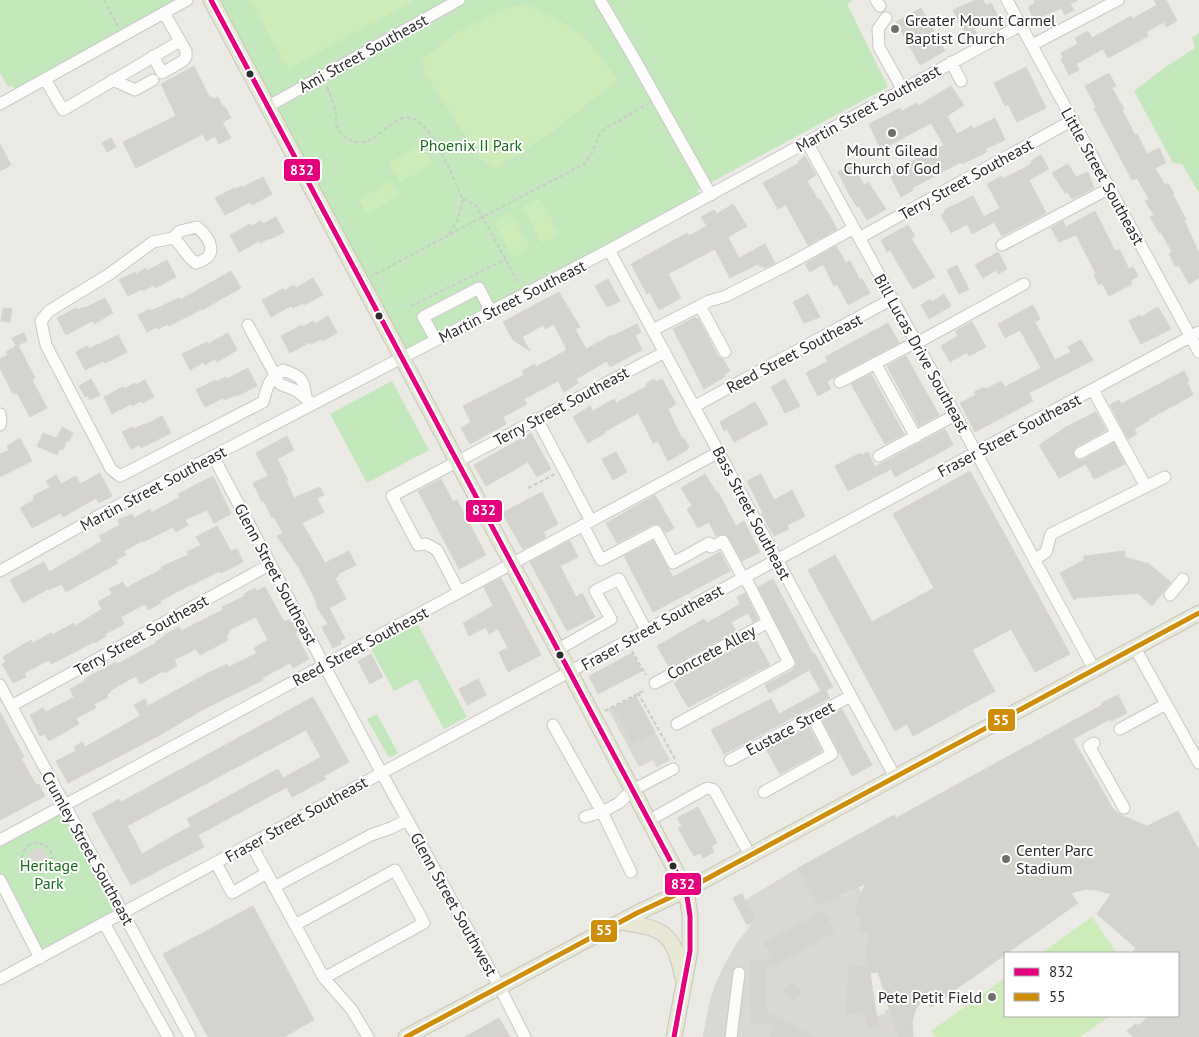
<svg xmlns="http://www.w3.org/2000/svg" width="1199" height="1037" font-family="'PT Sans',sans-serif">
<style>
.green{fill:#c3e8bc}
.pitch{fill:#cdecba}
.plaza{fill:#dad8d2}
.building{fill:#d5d3ce;stroke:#d7d5d0;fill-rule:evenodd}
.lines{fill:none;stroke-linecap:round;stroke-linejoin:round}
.minor-casing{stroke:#c9c8c8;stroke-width:13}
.major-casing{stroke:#c6c6c3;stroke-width:17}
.path{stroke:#cacac9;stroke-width:2;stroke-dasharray:4 2.5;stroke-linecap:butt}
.minor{stroke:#fcfcfb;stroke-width:11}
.major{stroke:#e8e8d5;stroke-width:15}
.bus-1-casing{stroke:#fff;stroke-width:9}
.bus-2-casing{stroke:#fff;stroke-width:9}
.bus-1{stroke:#e5007d;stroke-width:5}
.bus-2{stroke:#cf8e09;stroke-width:5}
.poi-dot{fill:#706f6d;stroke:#fff;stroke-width:2}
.bus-dot{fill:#2d2d2d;stroke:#fff;stroke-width:2}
.labels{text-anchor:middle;stroke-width:4;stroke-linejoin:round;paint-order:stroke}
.poi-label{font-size:16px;fill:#2d2d2d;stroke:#fff;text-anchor:start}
.street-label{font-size:16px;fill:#2d2d2d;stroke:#fff}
.park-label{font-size:16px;fill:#196e1d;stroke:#fff}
.line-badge{stroke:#fff;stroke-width:2}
.badge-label{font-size:14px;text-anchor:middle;font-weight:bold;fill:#fff}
</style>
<rect width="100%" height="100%" fill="#eceae4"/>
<path class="green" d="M0,0H192L20,99L12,85L8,87L0,73Z
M217,0H853L847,4L888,87L697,190L703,198L404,358Z
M1199,33V193L1182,164L1173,163L1134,91L1164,68L1195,48L1192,38Z
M392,381L429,450L367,483L330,414Z
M417,623L467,717L444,729L417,679L394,691L370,647Z
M377,714L398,753L391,757L388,756L367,719Z
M64,807L120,911L41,954L0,877V842Z"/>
<path class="pitch" d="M250,0H415L288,69Z
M526,4L562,22L588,41L618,80L548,135L496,168L480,159L425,73L422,60L456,33L502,10Z
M422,144L433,164L400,182L389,163Z
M392,181L400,195L367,214L359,199Z
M540,198L559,234L542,243L523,207Z
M511,213L531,249L513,258L494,222Z
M1092,917L1117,953H1041Z
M1005,978V1016H1110L1080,1037H936L931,1031Z"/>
<path class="plaza" d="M612,707L655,732L670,760L657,767L653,760L639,767L608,709Z
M28 858a10 10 0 1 1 20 0a10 10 0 1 1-20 0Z
M798,868L818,906L841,894L842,896L859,887L862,893L854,914L861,917L858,931L892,939L867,950L865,966L848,965L846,1014L865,1012L868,1027L877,1025L876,1016L885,1014V1010L892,1009L898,1037H703L709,1003L716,982L725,963L737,943L752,923L756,920L745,900Z"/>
<path class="building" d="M975,0H983L986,5L991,3L998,16L974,29L978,36L970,41L953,10Z
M1034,0H1078L1070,4L1074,10L1065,15L1061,8L1034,20L1029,8H1030L1029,6L1035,3Z
M1154,0H1166L1177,21L1166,27L1164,22L1146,32L1148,36L1108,58L1103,49L1076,64L1079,70L1069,75L1061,59L1063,57L1061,53L1078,44L1075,38L1088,31L1092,38L1131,16L1132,19L1157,5Z
M921,8L945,51L920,65L896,22Z
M194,66L210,98L212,97L213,99L218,97L223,107H225L231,118L222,122L231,138L219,144L215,136L206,141L203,134L136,168L123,142L176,116L161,84Z
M1026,67L1046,108L1017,122L1008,104L1005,106L994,83Z
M1109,73L1116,86L1112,88L1124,109L1122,110L1135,135L1137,134L1147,154L1159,148L1166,163L1155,168L1165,185L1168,183L1174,194L1173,195L1186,219L1184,220L1199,253V278L1189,284L1179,266H1175L1169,254L1172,252L1161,232L1159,233L1150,217L1154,215L1145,201L1149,199L1137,178L1132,180L1094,108L1096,107L1085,86Z
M951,86L964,105L947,116L957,134L972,126L973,129L995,118L1005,140L985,149L987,152L962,164L961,162L912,188L913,190L901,197L891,177L895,175L893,171L944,145L931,123L881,150L869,124L900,108L902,111L917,103L918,106Z
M111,138L116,147L107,152L102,143Z
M0,144L11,165L0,171Z
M1041,155L1049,169L1029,180L1046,213L1002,236L994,222L972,234L967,224L951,233L941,215L945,212L944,210L973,196L984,217L1000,208L987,184L1002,176L1003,179L1026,167L1032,163L1031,161Z
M805,156L816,175L807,181L818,200L820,199L837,229L808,245L786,205L778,209L763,183L799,163L798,161Z
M853,164L864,185L868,182L886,209L867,220L859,206L857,207L849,194L838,172Z
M1068,164L1076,177L1088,172L1094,188L1072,199L1068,192L1065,193L1052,173Z
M263,177L272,194L252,205L250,202L225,215L215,198L234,188L235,189L242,186L243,187Z
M733,204L747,226L728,237L739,258L765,244L775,263L764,268L763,265L760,267L758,264L730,278L715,249L668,274L681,298L659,310L650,293L647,294L631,264L687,233L689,236L707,226L701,217L714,210L717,214Z
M1095,211L1115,251L1119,249L1129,269L1133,267L1138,276L1130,281L1132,284L1109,296L1102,283L1099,285L1094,275L1096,274L1076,235L1059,242L1051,228L1063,221L1066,227Z
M276,217L284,232L270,239V238L260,243L259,241L239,252L230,235L250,224L251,226L261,221L263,224Z
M908,225L915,236L911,238L935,277L913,289L890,250L887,252L881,240Z
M836,246L846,263L850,261L860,280L862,279L870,293L848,305L837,284L834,286L823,264L810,272L805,264Z
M998,252L1007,269L998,274L996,270L983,278L975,265Z
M167,260L176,277L155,288L154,285L143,291L142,289L128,296L119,280L135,272L136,274L146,268L147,271Z
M957,265L969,289L959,294L947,270Z
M231,271L241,288L202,310V309L169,326L168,324L158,329L157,327L147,332L138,315L150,309L151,311L179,298L180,300Z
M313,278L323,295L304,305L303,303L293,308L291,306L271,317L262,300L283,289L284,291L294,285L296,288Z
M608,279L620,301L607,307L595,286Z
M559,292L580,327L575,329L586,349L612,335L613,336L637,324L641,333L635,335L642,350L610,367L607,361L576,379L578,383L564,392L558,381L524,399L527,404L503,417L506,424L470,444L461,428L471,422L463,406L524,375L522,371L535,364L536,367L567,350L554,324L545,329L543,325L522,337L530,351L513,340L503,322Z
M808,294L820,317L804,323L793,302Z
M944,294L951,306L929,319L921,305L930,299L932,302Z
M105,298L113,313L94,324L92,321L66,335L57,318L76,308L77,310L84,307L85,308Z
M1033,305L1040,319L1035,322L1055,360L1071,352L1068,347L1081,340L1093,360L1029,393L1033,401L975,432L960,403L976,395L974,392L984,387L986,389L1001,381L1005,387L1041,368L1020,330L1005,338L998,324Z
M1158,307L1171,329L1141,344L1129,321L1140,315L1141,317Z
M3,308L12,309L10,322L1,321Z
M328,316L337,333L322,341L321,339L311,344L310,342L290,353L281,336L302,325L303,327L313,321L315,324Z
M695,317L696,319L698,318L718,356L723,359L730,371L725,374L726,376L704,389L673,329Z
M972,322L986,347L969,356L967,352L950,362L941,346L958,336L955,331Z
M888,323L899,343L837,375L827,382L831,389L818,396L806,373L828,361L825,357Z
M24,333L27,341L16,346L12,338Z
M228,333L237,350L217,362L215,359L205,365L204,362L190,370L182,354L207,342L208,344Z
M118,335L127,352L105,363L104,361L85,370L76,352L87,346L89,349L98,344V345Z
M18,345L35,378L32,380L47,408L30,417L17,393L13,394L0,368V359L8,355L6,352Z
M906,356L939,415L919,426L887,366Z
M248,368L257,386L237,396L236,395L225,400L223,398L205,407L196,390L215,380L216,382L226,377L227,379Z
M1184,371L1189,381L1187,382L1193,395L1149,419L1150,420L1134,429L1137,434L1128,439L1110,405L1119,400L1121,404Z
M871,374L904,434L885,444L851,384Z
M91,379L100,395L90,400L88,396L85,397L79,386Z
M654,379L656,382L662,379L676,404L668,409L682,439L684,438L689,447L687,449V450L668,461L658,441L653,443L638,413L604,432L605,433L588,443L573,417L590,406L593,411L614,399L616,403L647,386L646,384Z
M785,379L800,406L785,413L771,387Z
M145,380L154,397L142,403L141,401L132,406L131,404L112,414L104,397L123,387L124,389L135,383L136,385Z
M755,402L768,424L734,442L727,429L724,431L720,422Z
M1096,412L1106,430L1076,447L1073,452L1074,457L1079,460H1083L1114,443L1125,464L1094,479L1086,464L1059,478L1039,445L1066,427Z
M162,416L171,433L141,448L139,445L131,449L122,432L132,427L134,429L144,424L145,425Z
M62,427L73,433L69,441L67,440L63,450L60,449L57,455L37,446L43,433L57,438Z
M945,429L953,445L895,477L891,469L848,491L835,466L860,453L862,455L868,452L875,467Z
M531,433L551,469L537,477L528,462L486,486L474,465Z
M287,436L294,450L277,459L288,480L286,481L294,498L320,487L324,495L317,498L324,512L302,523L325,563L349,551L356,565L338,574L339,576L335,578L346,599L329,608L345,638L340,641L341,644L333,648L322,627L328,624L316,606L317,605L315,599L299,568L277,536L283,533L274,517L272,518L264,501L262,502L253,483L268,476L256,453Z
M20,438L32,461L0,477V454L9,450L7,446Z
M616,452L627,472L613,480L602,459Z
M970,471L1070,654L1035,672L1011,629L972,650L995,691L913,736L907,724L895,731L808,570L835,555L872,622L934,588L893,514Z
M100,473L112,496L99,503L96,498L63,517L61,513L32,528L20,508L34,500L33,496L50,487L46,481L56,475L61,484L76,476L80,484Z
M705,474L717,493L718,492L736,526L744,521L760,552L742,561L727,535L723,534L716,536L709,522L698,528L687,509L692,506L681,488Z
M761,474L774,500L792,490L805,516L787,525L789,529L774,536L761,514L763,513L747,481Z
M213,476L231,514L214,523L207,510L185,520L188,525L176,532L173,527L143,542L142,541L124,551L126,555L116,560L118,563L66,592L62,584L48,590V589L23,603L10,580L44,562L49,572L102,541L99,536L120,525L118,520L132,514L134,518L150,509L151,513L180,497L178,494Z
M441,479L453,502L457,500L486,555L459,569L418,491Z
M542,492L558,524L543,532L546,537L524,549L522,548L502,513Z
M655,495L674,528L666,533L660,525L653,524L617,543L606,523Z
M217,526L231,551L237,549L243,562L221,573L220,571L192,585V584L160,601L161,603L148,610L145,604L121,617L124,624L105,634L106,636L95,643L94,642L51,664L49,660L24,673L26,677L13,683L2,664L6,662L3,657L31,640L33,643L51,633L52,635L74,623L75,626L102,609L98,602L112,594L109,589L123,582L126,588L162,569L161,567L188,555L187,552L201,545L196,537Z
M570,541L578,557L560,566L576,597L582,593L595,617L567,631L530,562Z
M653,541L673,577L720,552L730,571L653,612L624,556Z
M1125,551V557L1149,564L1171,582L1152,606L1138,593L1077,598L1074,600L1060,573L1084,560V556Z
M501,578L541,655L508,672L499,652L508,648L498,629L489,634L486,627L469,636L463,623L493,606L484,587Z
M773,579L813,654H815L833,687L826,690L830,698L724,754L711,730L771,699L779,714L821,691L809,670L769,693L765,685L793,670L797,664L758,587Z
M265,587L284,622L289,620L291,623L293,622L298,631L295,633L296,635L309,659L293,668L290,663L262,678L263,680L202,710L160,735L68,783L56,761L76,751L74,747L82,742L85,747L140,716L134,705L145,699L148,706L208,673L227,664L229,667L257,653L254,648L268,640L256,617L229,630L230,632L226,635L228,640L200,655L196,649L174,660L177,666L164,673L163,671L140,684L136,676L111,690V692L107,694L108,697L94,704L96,708L76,718L79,724L49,741L45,734L40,736L30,715L43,708L46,712L74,697L70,689L85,681L84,679L116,662L117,664L156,643V641L165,636L164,635L179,627L181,631L223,610L222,607L245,596L244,594L255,588L257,591Z
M745,593L758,619L753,622L748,613L731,622L736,631L669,667L657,646L704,619L707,623L740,604L737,597Z
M755,638L770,665L688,707L674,683L678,681L677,680Z
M632,653L642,671L598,694L589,676Z
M371,654L383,677L370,684L358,661Z
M478,679L486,695L467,705L459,689Z
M1118,695L1127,713L1111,721L1110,719L1073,739L1113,809L1121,815L1147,826L1178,811L1199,850V1037H1133L1127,1031L1136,1023L1138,1026L1149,1016H1178V953H1132L1136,948L1097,914L1111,894L1097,890L1086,889L1071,893L1078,903L931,1007L924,996L915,1011L912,1022L913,1037H898L878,972L870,973L878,1025L868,1028L865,1012L846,1015L848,965L865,966L869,934L858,931L861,917L854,914L865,884L818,906L798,868L894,815L896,818L1102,705V703Z
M636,696L655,732L632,744L613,708Z
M313,697L349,762L324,776L326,779L292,797L287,787L198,835L204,847L131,885L92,814L119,799L121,802ZM306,730L321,757L283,778L278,769L187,819L191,826L142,854L127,826Z
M842,709L872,765L852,776L822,720Z
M0,712L24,757L21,758L36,785L39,784L45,796L0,820Z
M809,727L822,751L780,774L766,749Z
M698,807L717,843L711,846L714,852L703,858L700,853L694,856L678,828L682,826L677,818Z
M742,894L756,920L747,925L733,898Z
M253,906L314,1020L284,1037H208L163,954Z
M823,911L835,932L766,970L767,1013L817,1037H769L776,1023L751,1024L749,960L774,959L764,943Z
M792,981L802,991L793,1001L783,991Z
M499,1018L510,1037H465Z"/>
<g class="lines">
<g class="minor-casing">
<path id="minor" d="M600,0L634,58L711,195
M876,0L880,6
M1007,0L1199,352
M886,18L878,29L879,47L903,90
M1032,45L1118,0
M153,56L162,73L183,61L186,57V51L164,13
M951,62L961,81
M45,79L63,110L180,41
M113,80L135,90L153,80
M0,104L187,0
M267,107L459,0
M807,142L1094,669
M173,238L180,231L197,227C211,239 220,256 196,263C184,255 183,245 173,238L153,242L108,275L49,311L41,321L46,345L111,469L120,476L263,402C267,388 269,377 283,370C301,376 304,379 306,397
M859,238L1073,120
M1002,245L1110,188
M609,250L895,777
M700,306L725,352
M248,325L280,384L297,391L308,400
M653,330L709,301L726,296L789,264L854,228
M436,340L423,317L479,288L491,312
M917,343L1024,284
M875,363L916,437
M840,382L916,342
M1093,390L1146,487
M695,406L892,299
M0,414L1,421L0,425
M537,419L591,521
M1080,453L1117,433
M213,456L381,772L499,986L525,1037
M879,456L955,415
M583,525L601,560L656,531L673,563L709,543L711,547L723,541L743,578
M1034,560L1046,552L1051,534L1165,477
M0,571L100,515L609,250L1021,25
M459,592L437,550L426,544L418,545L392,496L665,352
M1170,595L1183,579
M1135,648L1199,763
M557,650L611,619L595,591L619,579L646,630
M655,683L768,622
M0,685L190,1037
M11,706L271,564
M677,724L789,663L745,577
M553,725L602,812L631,872
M1120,729L1166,704
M1094,743L1089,746L1124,808
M730,760L851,696
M764,792L832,754L812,716
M585,817L602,812L619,803L631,791L673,769
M648,821L703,790L708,788L714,790L750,855
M0,840L719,452
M251,844L324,978L352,1010L368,1037
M216,863L232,893L267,873
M0,880L40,958
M274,887L371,835L391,828L407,820
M104,923L168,1037
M295,925L395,870L424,923L324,978
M0,979L1199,332
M731,1037L739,973"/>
</g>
<g class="major-casing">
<path id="major" d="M211,0L686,890L690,916V951L674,1037
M621,922C661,928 674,931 682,975
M406,1037L637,913L686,890L1199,613"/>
</g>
<path class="path" d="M104,0L118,26
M327,87C330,94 333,102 335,109C337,113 335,116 336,120C336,133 350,143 362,142C381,140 397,109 416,120C435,131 453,178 463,199L457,222L447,236L372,276
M463,199L476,205L519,284
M450,234L584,164L592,153L600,133L606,128L648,104
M411,306L506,259
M528,488L555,474
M632,651L646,675
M638,693L675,759
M605,711L645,690
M22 858a15 15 0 1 1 30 0a15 15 0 1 1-30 0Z"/>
<use href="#minor" class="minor"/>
<use href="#major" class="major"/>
<g class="bus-1-casing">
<path id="bus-1" d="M211,0L686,890L690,916V951L674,1037"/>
</g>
<g class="bus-2-casing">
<path id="bus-2" d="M406,1037L637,913L686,890L1199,613"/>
</g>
<use href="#bus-1" class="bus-1"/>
<use href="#bus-2" class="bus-2"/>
</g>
<g class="poi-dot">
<circle cx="895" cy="29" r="5"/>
<circle cx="892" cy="133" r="5"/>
<circle cx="1006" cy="859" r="5"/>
<circle cx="992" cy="997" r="5"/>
</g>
<g class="bus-dot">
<circle cx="250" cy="74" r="4.5"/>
<circle cx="379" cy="316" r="4.5"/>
<circle cx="560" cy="655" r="4.5"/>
<circle cx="673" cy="866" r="4.5"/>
</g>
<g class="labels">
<g class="poi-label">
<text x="905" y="26">Greater Mount Carmel<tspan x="905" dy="18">Baptist Church</tspan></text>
<text x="892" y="156" text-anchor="middle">Mount Gilead<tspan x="892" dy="18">Church of God</tspan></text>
<text x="1016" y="856">Center Parc<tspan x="1016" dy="18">Stadium</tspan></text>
<text x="982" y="1003" text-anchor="end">Pete Petit Field</text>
</g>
<g class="street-label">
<text transform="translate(363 53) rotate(-29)" y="6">Ami Street Southeast</text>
<text transform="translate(868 108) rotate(-29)" y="6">Martin Street Southeast</text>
<text transform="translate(1103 176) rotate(61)" y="6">Little Street Southeast</text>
<text transform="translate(966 179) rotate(-29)" y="6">Terry Street Southeast</text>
<text transform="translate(512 301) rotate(-27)" y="6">Martin Street Southeast</text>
<text transform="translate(794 353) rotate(-28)" y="6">Reed Street Southeast</text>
<text transform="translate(922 353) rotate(61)" y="6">Bill Lucas Drive Southeast</text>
<text transform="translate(561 406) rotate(-28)" y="6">Terry Street Southeast</text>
<text transform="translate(1009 435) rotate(-28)" y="6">Fraser Street Southeast</text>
<text transform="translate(153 488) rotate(-28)" y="6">Martin Street Southeast</text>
<text transform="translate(752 513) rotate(62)" y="6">Bass Street Southeast</text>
<text transform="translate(276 574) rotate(62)" y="6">Glenn Street Southeast</text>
<text transform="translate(652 627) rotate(-29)" y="6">Fraser Street Southeast</text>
<text transform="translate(141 635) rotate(-29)" y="6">Terry Street Southeast</text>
<text transform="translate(360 646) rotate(-28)" y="6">Reed Street Southeast</text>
<text transform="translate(711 652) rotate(-28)" y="6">Concrete Alley</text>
<text transform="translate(790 728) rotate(-28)" y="6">Eustace Street</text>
<text transform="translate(296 819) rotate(-29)" y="6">Fraser Street Southeast</text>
<text transform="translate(88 848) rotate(61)" y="6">Crumley Street Southeast</text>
<text transform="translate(454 904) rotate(61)" y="6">Glenn Street Southwest</text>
</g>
<g class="park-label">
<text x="471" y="151">Phoenix II Park</text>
<text x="49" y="871">Heritage<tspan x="49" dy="18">Park</tspan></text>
</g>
</g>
<g class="line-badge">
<rect x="283" y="158" width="38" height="24" rx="5" fill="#e5007d"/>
<rect x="465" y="499" width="38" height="24" rx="5" fill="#e5007d"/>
<rect x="987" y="708" width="29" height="24" rx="5" fill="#cf8e09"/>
<rect x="664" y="872" width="38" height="24" rx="5" fill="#e5007d"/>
<rect x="590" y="919" width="28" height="24" rx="5" fill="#cf8e09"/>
</g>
<g class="badge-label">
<text x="302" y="175">832</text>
<text x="484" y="515">832</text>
<text x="1001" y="725">55</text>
<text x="683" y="889">832</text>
<text x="604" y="935">55</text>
</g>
<rect x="1004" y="952" width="175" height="65" fill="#ffffff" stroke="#ababab"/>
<rect x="1014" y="968" width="25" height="8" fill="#e5007d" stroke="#ababab"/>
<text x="1049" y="977" font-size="15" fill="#2d2d2d">832</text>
<rect x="1014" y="993" width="25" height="8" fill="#cf8e09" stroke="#ababab"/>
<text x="1049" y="1002" font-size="15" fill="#2d2d2d">55</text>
</svg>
